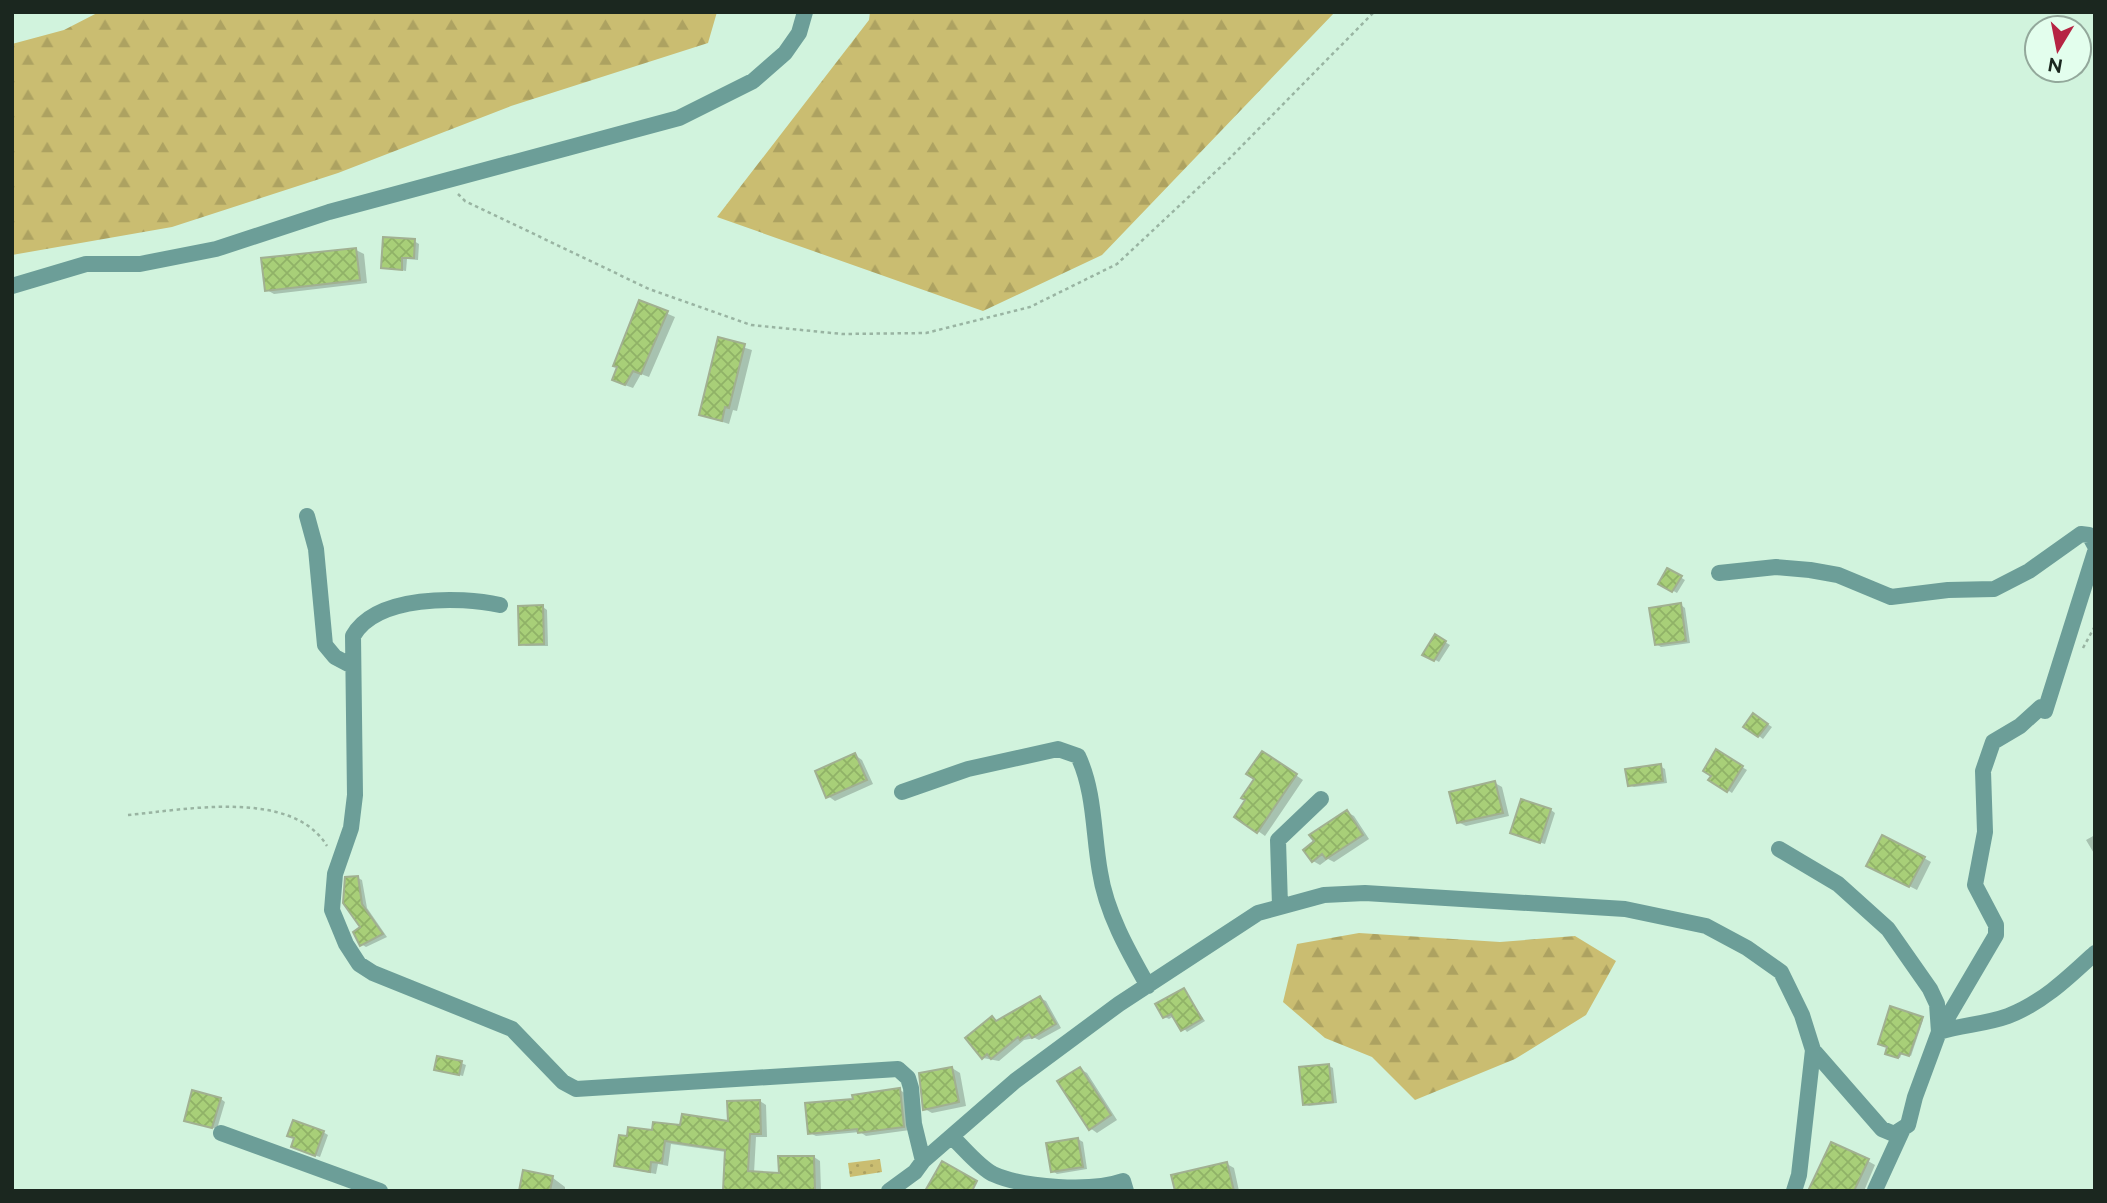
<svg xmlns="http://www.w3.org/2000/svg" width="2107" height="1203" font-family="Raleway,sans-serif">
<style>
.forest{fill:url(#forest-firs)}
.park{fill:url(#park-dots)}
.shadow{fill:#0003}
.building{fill:url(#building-cross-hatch);stroke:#a1b091;stroke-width:2}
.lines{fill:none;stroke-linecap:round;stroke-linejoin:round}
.path{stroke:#99b4a2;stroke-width:2.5;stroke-dasharray:3.5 3.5;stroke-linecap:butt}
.minor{stroke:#6c9e98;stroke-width:16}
</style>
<defs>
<pattern id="forest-firs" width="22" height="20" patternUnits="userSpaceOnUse" patternTransform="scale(1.75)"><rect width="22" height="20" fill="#cabd71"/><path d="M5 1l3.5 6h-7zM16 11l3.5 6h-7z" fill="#ada261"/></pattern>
<pattern id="park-dots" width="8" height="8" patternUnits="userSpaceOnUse" patternTransform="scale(1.75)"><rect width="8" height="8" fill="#cabd71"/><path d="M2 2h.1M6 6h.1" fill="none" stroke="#ada261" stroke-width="1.8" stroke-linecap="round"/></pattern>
<pattern id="building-cross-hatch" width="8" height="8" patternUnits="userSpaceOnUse" patternTransform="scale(1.75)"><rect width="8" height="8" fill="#a8cf78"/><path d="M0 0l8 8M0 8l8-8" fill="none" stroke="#90b267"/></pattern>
</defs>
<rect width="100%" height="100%" fill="#d1f3dd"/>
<path class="forest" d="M99,12H717L708,43L511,106L338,173L172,227L12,255V44L64,30Z
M870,12H1335L1102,255L983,311L717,217L869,20Z
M1359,933L1500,942L1575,936L1616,961L1586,1015L1515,1059L1415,1100L1372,1057L1325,1038L1283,1002L1297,944Z"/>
<path class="park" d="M880,1159L882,1172L850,1177L848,1163Z"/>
<path class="shadow" d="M414,241L419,244L418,260L407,259L406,271L382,267Z
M356,250L364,254L367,283L274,294L267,290Z
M640,302L675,317L649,377L641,374L633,388L622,384Z
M719,340L752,350L737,411L733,410L729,424L701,415Z
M1668,570L1685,580L1677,593L1660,583Z
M1681,605L1685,608L1690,643L1661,647L1656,644Z
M543,607L547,610L548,646H526L521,644Z
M1435,636L1450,645L1439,662L1425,654Z
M1758,718L1772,727L1763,739L1746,726Z
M1717,752L1747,770L1732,793L1711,779Z
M855,755L862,760L873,784L835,801L828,796Z
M1270,758L1303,780L1265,836L1258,831Z
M1660,766L1665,769L1667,783L1634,787L1629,785Z
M1495,783L1502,787L1509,816L1466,826L1458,822Z
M1551,810L1555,813L1545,844L1517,835Z
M1347,812L1354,816L1369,839L1334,862L1328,859L1320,865L1313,861Z
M2095,835V855L2086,840Z
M1924,858L1931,862L1917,890L1876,869Z
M358,878L362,880L367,908L387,937L366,947L361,944L363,927Z
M1184,990L1205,1021L1187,1032L1174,1016L1169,1019L1165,1017Z
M1040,998L1046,1001L1061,1028L1039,1040L1035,1038L1024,1040L999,1061L983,1058L992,1018L998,1021Z
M1891,1009L1923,1020L1911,1056L1902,1052L1900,1058L1888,1054Z
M461,1063L466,1065L463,1076L436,1069Z
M1329,1066L1333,1068L1337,1103L1309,1106L1304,1104Z
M952,1068L960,1073L966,1106L932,1113L925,1109Z
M1080,1069L1087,1073L1117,1120L1097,1133L1090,1128Z
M900,1090L906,1094L910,1130L866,1136L860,1132L816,1136L810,1133L855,1101Z
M221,1099L225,1102L217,1129L191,1123Z
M760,1101L766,1105L767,1137H756L754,1173L780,1175L814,1157L820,1161L821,1191H725L726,1152L671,1144L668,1166L658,1164L656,1174L616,1166L629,1138L682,1127L729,1123Z
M323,1132L328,1135L320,1157L297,1149Z
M1078,1139L1083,1142L1087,1169L1057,1174L1053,1171Z
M1868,1161L1875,1165L1864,1191H1810Z
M1227,1164L1234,1168L1239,1191H1177Z
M524,1172L553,1178L565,1187V1191H521Z"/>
<path class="building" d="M383,237L415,239L414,258H402V270L381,268Z
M356,248L360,280L265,291L261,258Z
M639,300L668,311L641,374L633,371L625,385L612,380L617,367L613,366Z
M718,337L745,344L729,408L725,407L722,421L699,415Z
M1667,568L1682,576L1672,592L1658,584Z
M1681,603L1686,641L1655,645L1649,608Z
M543,605L544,644L519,645L518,606Z
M1435,634L1446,641L1434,661L1422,655Z
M1753,713L1768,724L1758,737L1743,727Z
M1716,749L1743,766L1727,792L1708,780L1711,776L1703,771Z
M1262,751L1297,774L1257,833L1234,817L1245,800L1241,798L1254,779L1246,774Z
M855,753L867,780L826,798L815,771Z
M1661,764L1663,781L1628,786L1625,769Z
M1495,781L1503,813L1457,823L1449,792Z
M1521,799L1551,809L1540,843L1510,833Z
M1347,810L1363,835L1326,859L1322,854L1312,862L1303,850L1314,841L1309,835Z
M1882,835L1925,857L1909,887L1866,866Z
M358,876L362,904L383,934L360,946L353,932L360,927L343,903L345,877Z
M1184,988L1202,1019L1181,1031L1171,1014L1163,1018L1155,1004Z
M1040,996L1056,1024L1032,1038L1029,1034L1020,1040L1018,1037L991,1059L987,1054L982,1059L965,1038L992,1016L996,1021Z
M1890,1006L1923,1017L1909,1056L1900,1053L1898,1058L1885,1054L1887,1047L1878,1044Z
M437,1056L462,1061L459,1075L434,1070Z
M1329,1064L1333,1102L1303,1105L1299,1067Z
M952,1067L959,1102L923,1110L919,1073Z
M1080,1067L1111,1115L1089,1130L1057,1081Z
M900,1088L904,1127L858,1133L857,1129L808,1134L805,1103L853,1099L852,1095Z
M192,1090L221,1098L212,1128L184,1121Z
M760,1100L761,1134H750L748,1171L779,1173L778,1156H814L815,1191H723L725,1150L665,1141L662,1163L651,1162L650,1172L614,1166L619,1135L627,1136L628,1127L652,1130L653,1122L680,1125L682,1114L728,1121L727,1101Z
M293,1120L324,1131L315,1156L291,1147L294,1138L287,1136Z
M1078,1138L1083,1167L1051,1172L1046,1143Z
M1831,1142L1869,1159L1854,1191H1808Z
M942,1161L977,1181L972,1191H925Z
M1227,1162L1234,1191H1175L1171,1175Z
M523,1170L553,1176L550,1191H519Z"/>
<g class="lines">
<path class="path" d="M458,194L465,201L649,289L751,325L842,334L926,333L1030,307L1117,264L1227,161L1374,12
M2083,648L2095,626
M128,815C184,810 292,788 327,846"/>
<path class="minor" d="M12,286L86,264H140L216,249L329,212L679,118L753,81L785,53L799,33L805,12
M307,516L316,549L325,645L335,657L352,666
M1719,573L1776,567L1810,570L1838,575L1891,597L1948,590L1994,589L2029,571L2081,534L2089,535L2095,546
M500,605C460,596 376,595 353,636L355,795L351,828L335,874L332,910L346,944L359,964L373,973L512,1029L563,1082L576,1089L898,1069L908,1078L911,1088L914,1124L923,1161
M902,792L968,769L1058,749L1078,756C1095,792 1093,833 1100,872C1106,912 1128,951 1148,986
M1779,849L1838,884L1888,929L1930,989L1937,1004L1939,1032C1962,1025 1986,1024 2008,1016C2042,1003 2068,978 2095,953
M1280,906L1278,840L1321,799
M1813,1050L1882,1129L1894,1134L1908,1125L1915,1097L1939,1032L1996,935V925L1975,885L1985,832L1983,771L1993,742L2020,726L2041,707L2045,711L2095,552
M221,1133L380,1191
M952,1137C964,1148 979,1167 993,1174C1024,1188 1092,1192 1123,1181L1126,1191
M1875,1190L1902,1131
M889,1191L915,1172L923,1161L1015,1081L1119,1004L1258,913L1324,895L1365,893L1625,909L1706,926L1747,948L1781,972L1802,1015L1813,1050L1799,1175L1794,1191"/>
</g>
<rect width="2107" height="1203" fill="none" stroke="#1b271f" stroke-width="28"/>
<g transform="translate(2058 49) rotate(190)"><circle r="33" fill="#e3feed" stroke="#93a89b" stroke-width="2"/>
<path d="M0-5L12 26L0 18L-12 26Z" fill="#b62443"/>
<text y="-10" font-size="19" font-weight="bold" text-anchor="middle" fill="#1b271f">N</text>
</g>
</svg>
